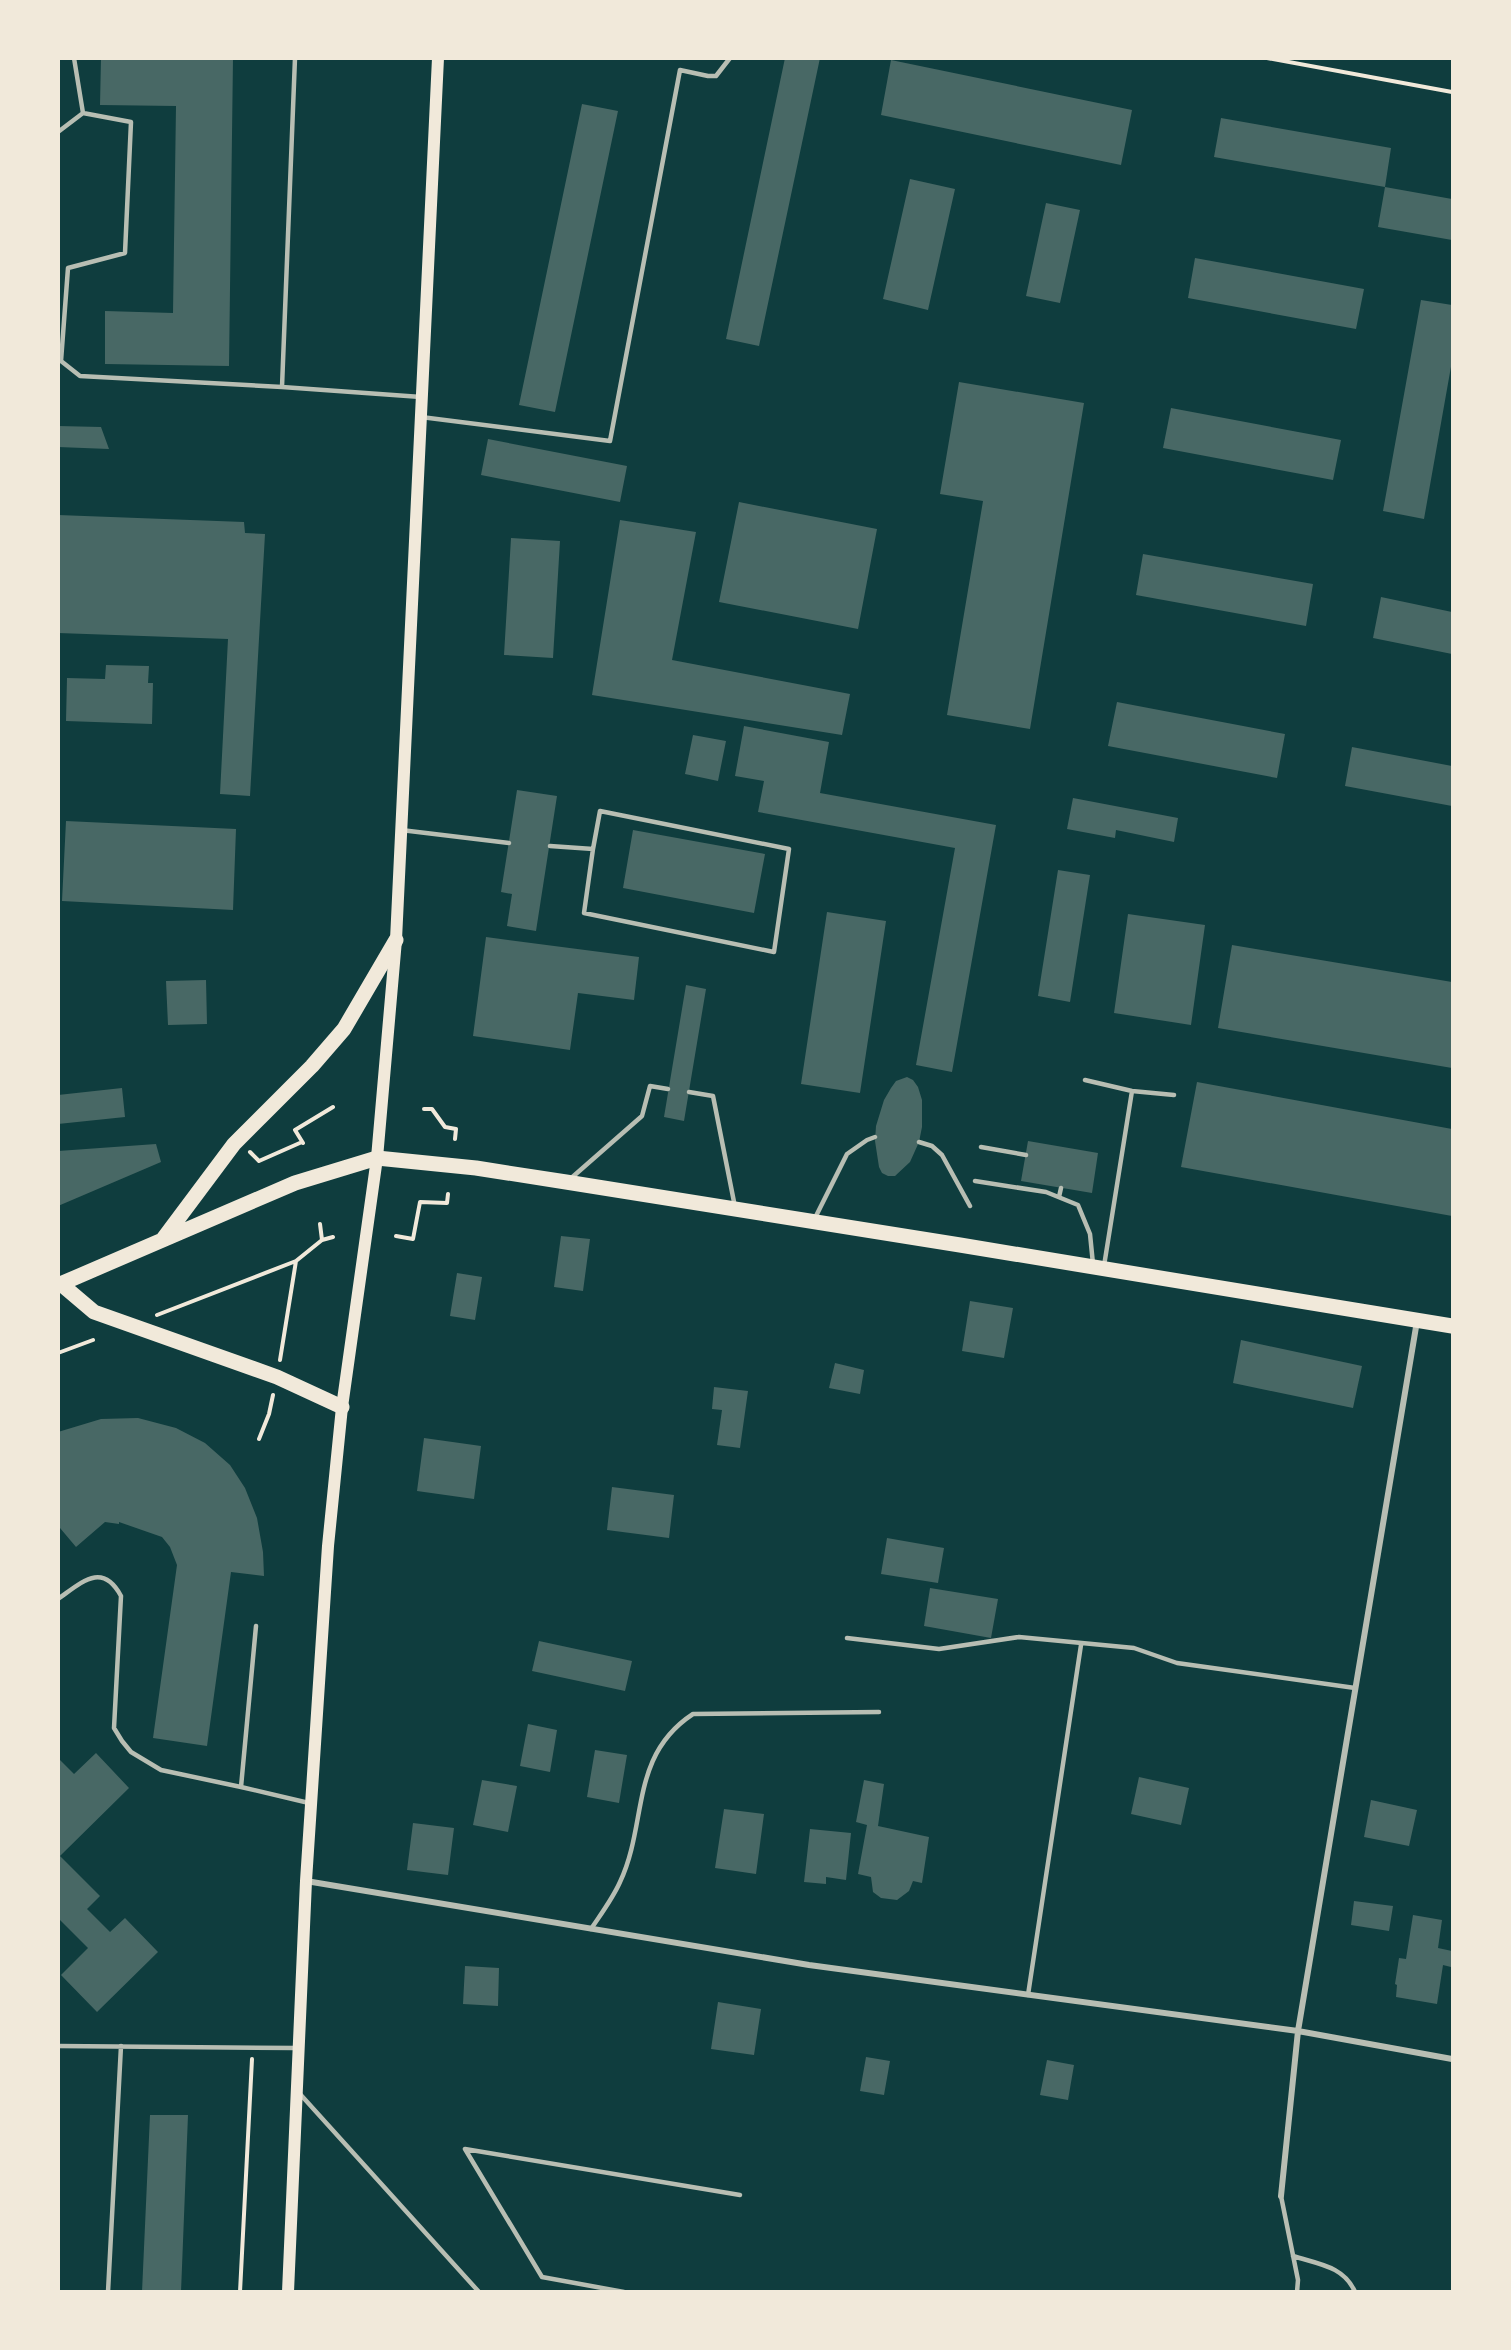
<svg xmlns="http://www.w3.org/2000/svg" width="1511" height="2350" font-family="'Noto Sans',sans-serif">
<style>
.building{fill:#486865}
.lines{fill:none;stroke-linecap:round;stroke-linejoin:round}
.path{stroke:#f1e9da;stroke-width:4}
.service{stroke:#b8beb3;stroke-width:4.5}
.minor{stroke:#b8beb3;stroke-width:6}
.secondary{stroke:#f1e9da;stroke-width:12}
.primary{stroke:#f1e9da;stroke-width:15}
</style>
<rect width="100%" height="100%" fill="#0f3d3e"/>
<path class="building" d="M101,58H233L229,366L105,364V311L173,313L176,106L100,105Z
M785,58H820L759,346L726,339Z
M891,60L1132,110L1121,165L881,115Z
M582,104L618,111L555,412L519,405Z
M1221,118L1391,148L1385,187L1452,199V240L1378,227L1385,187L1214,157Z
M910,179L955,189L928,310L883,299Z
M1046,203L1080,210L1060,303L1026,296Z
M1195,258L1364,289L1356,329L1188,298Z
M1421,300L1452,305V361L1424,519L1383,511Z
M959,382L1084,403L1030,729L947,715L983,501L940,494Z
M1171,408L1341,440L1333,480L1163,448Z
M58,426L101,427L109,449L58,447Z
M488,439L627,466L620,502L481,475Z
M739,502L877,529L858,629L719,602Z
M58,515L244,522L245,533L265,534L250,796L220,794L228,639L58,633Z
M620,520L696,532L672,660L850,694L842,735L592,695Z
M511,538L560,541L553,658L504,655Z
M1143,554L1313,584L1306,626L1136,595Z
M1381,597L1452,612V654L1373,638Z
M106,665L149,666L148,683H153L152,724L66,721L67,678L105,679Z
M1117,702L1285,734L1277,778L1108,746Z
M744,726L829,742L820,793L996,825L952,1072L916,1065L955,848L758,812L764,781L735,776Z
M693,735L726,741L718,781L685,774Z
M1352,747L1452,766V806L1345,786Z
M517,790L557,796L536,931L507,926L512,894L501,892Z
M1073,798L1178,818L1174,842L1116,830L1115,838L1067,829Z
M66,821L236,829L233,910L62,901Z
M633,830L765,854L754,913L623,888Z
M1058,870L1090,875L1070,1002L1038,996Z
M827,912L886,921L860,1093L801,1084Z
M1128,914L1205,925L1191,1025L1114,1013Z
M486,937L639,957L634,1000L578,993L570,1050L473,1036Z
M1232,945L1452,982V1068L1218,1028Z
M206,980L207,1024L168,1025L166,981Z
M686,985L706,989L684,1121L664,1117Z
M907,1077L913,1080L918,1087L922,1100V1127L919,1142L910,1162L895,1176H888L882,1173L879,1167L875,1141L876,1126L884,1100L891,1088L896,1081Z
M1197,1082L1452,1129V1216L1181,1167Z
M122,1088L125,1117L58,1124V1095Z
M1028,1141L1098,1153L1092,1193L1021,1181Z
M156,1144L161,1162L58,1206V1151Z
M561,1236L590,1239L583,1291L554,1287Z
M457,1273L482,1277L475,1320L450,1316Z
M970,1301L1013,1308L1004,1358L962,1351Z
M1241,1340L1362,1366L1353,1408L1233,1383Z
M835,1363L864,1370L860,1394L829,1388Z
M714,1387L748,1391L740,1448L717,1445L722,1410L712,1409Z
M138,1418L176,1428L205,1443L230,1465L245,1488L257,1518L263,1552L264,1576L231,1572L207,1746L153,1738L177,1565L170,1547L162,1537L119,1522V1524L105,1522L76,1547L60,1528L58,1530V1432L101,1419Z
M424,1438L481,1446L474,1499L417,1491Z
M612,1487L674,1495L669,1538L607,1530Z
M887,1538L944,1548L938,1583L881,1574Z
M930,1588L998,1599L991,1638L924,1626Z
M539,1641L632,1661L625,1691L532,1671Z
M528,1724L557,1730L550,1772L520,1766Z
M595,1750L627,1755L619,1803L587,1797Z
M96,1753L129,1788L60,1856L100,1896L87,1909L110,1932L125,1918L158,1952L97,2012L61,1975L88,1948L58,1918V1758L74,1774Z
M1139,1777L1189,1788L1181,1825L1131,1814Z
M482,1780L517,1786L508,1832L473,1825Z
M864,1780L884,1784L878,1826L929,1837L922,1883L913,1881L909,1891L897,1900L881,1898L873,1892L871,1877L858,1874L867,1825L856,1822Z
M1371,1800L1417,1810L1409,1846L1364,1837Z
M724,1809L764,1814L756,1874L715,1868Z
M413,1823L454,1828L448,1875L407,1870Z
M810,1829L851,1833L846,1880L826,1877V1884L804,1882Z
M1354,1901L1393,1906L1389,1931L1351,1925Z
M1413,1915L1442,1920L1438,1948L1452,1951L1451,1967L1443,1965L1437,2004L1396,1997L1397,1985L1395,1984L1399,1958L1406,1959Z
M465,1966L499,1968L498,2006L463,2004Z
M718,2002L761,2009L754,2055L711,2049Z
M866,2057L890,2061L884,2095L860,2091Z
M1047,2060L1074,2065L1068,2100L1040,2095Z
M150,2115H188L181,2292H142Z"/>
<g class="lines">
<path class="path" d="M1267,58L1452,92
M424,1109H432L445,1127L456,1129L455,1139
M303,1143L295,1130L333,1107
M250,1152L259,1161L302,1142
M320,1224L322,1240L333,1237
M396,1236L413,1239L420,1202L447,1203L448,1194
M157,1315L296,1261
M58,1353L93,1340
M280,1360L296,1261L322,1240
M259,1439L269,1414L273,1395
M240,2292L252,2059"/>
<path class="service" d="M74,58L83,113
M295,58L282,387L421,397
M58,132L83,113L131,122L125,253L68,268L61,361L80,376L282,387
M421,417L610,441L680,70L708,76H716L730,58
M401,830L509,843
M550,846L593,849L600,811L789,849L774,952L584,913L593,849
M1085,1080L1132,1091L1174,1095
M689,1092L713,1096L735,1207
M919,1142L932,1146L942,1155L970,1206
M981,1147L1026,1155
M569,1180L642,1116L650,1086L668,1089
M975,1181L1046,1192L1078,1205L1090,1234L1093,1264
M1059,1197L1061,1188
M815,1218L847,1154L867,1140L875,1137
M1104,1266L1132,1091
M58,1599C81,1583 102,1561 121,1596L114,1728L122,1741L131,1752L161,1770L241,1787L256,1626
M847,1638L939,1649L1019,1637L1134,1648L1177,1663L1355,1688
M241,1787L309,1803
M591,1929C601,1914 613,1898 620,1882C648,1823 629,1756 693,1714L879,1712
M1028,1995L1081,1645
M58,2046L296,2048
M300,2094L479,2292
M1281,2196L1298,2280L1297,2292
M1293,2256C1318,2264 1344,2266 1355,2292
M108,2292L121,2046
M624,2292L542,2277L465,2149L740,2195"/>
<path class="minor" d="M306,1881L809,1965L1298,2031L1452,2059
M1281,2196L1298,2031L1417,1321"/>
<path class="secondary" d="M288,2292L306,1881L328,1546L342,1407L377,1158L396,940L438,58"/>
<path class="primary" d="M163,1239L234,1144L312,1066L344,1029L396,940
M61,1284L94,1312L277,1377L342,1407
M58,1285L295,1183L377,1158L476,1168L566,1182L960,1245L1452,1326"/>
</g>
<rect width="1511" height="2350" fill="none" stroke="#f1e9da" stroke-width="120"/>
</svg>
